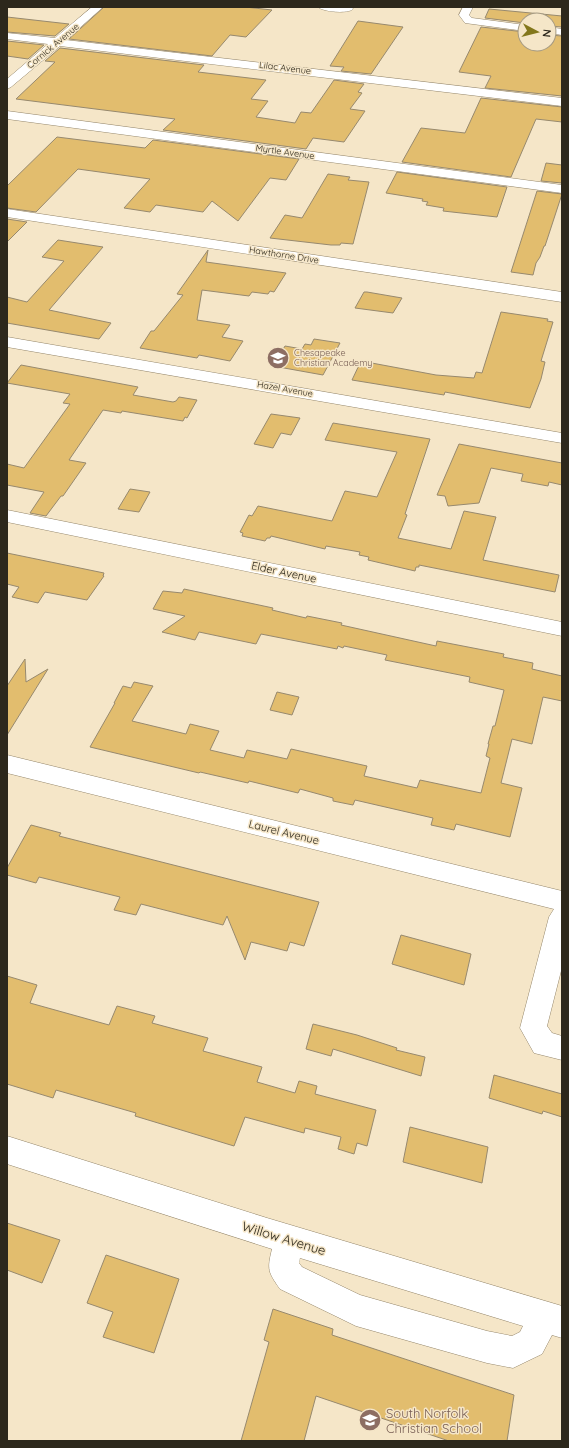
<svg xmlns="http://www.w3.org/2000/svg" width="569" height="1448" font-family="Quicksand,sans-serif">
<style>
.building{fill:#e2bd6e;stroke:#97896e}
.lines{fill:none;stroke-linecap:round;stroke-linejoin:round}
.minor-casing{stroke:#94866b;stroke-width:1}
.minor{fill:#fff;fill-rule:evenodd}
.labels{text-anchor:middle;stroke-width:3;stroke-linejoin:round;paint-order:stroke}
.far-street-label{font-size:9px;fill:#2d281c;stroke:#f5e6c8}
.far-education-label{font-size:9px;fill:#785e54;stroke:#f5e6c8;text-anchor:start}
.street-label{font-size:11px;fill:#2d281c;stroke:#f5e6c8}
.near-street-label{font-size:13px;fill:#2d281c;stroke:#f5e6c8}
.near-education-label{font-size:13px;fill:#785e54;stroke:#f5e6c8;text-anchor:start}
</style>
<rect width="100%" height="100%" fill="#f5e6c8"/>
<path class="building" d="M104,7H245L272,10L246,37L230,35L212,56L69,39Z
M489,9L562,16V27L549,26V20H525V23L485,18Z
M7,17L69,24L55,36L7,32Z
M358,21L403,27L371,74L341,71L344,67L330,66Z
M481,27L525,32V44H549V35L562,36V96L485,88L491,76L459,72Z
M7,41L44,45L28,59L7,56Z
M60,48L204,65L198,72L266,80L251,99L268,101L256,117L295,123L301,112L311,113L334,80L364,84L358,92L362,93L350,109L365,111L344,142L313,138L306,149L163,130L175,119L16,99L55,62L45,61Z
M481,98L562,107V122L536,119L511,177L402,162L421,128L465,133Z
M57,137L145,148L153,140L299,159L286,180L270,178L238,221L212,201L203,212L156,205L150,212L124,208L150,179L78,169L36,212L7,208V186Z
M546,163L562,165V183L541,181Z
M397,172L507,187L497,217L443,211L444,208L426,205L428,202L422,201L423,199L386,193Z
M328,174L350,177L348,180L369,182L353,244L341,243L340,245H331L270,238L285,215L302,218Z
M537,191L562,194L545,246H544L540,257L536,263L533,275L511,272Z
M7,219L27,222L7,242Z
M58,240L103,247L49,310L111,323L99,339L7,323V297L27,302L64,261L42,257Z
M208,250L206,262L286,273L274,292L270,291L268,294L252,292L249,296L202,290L197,320L230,325L222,337L243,341L230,361L199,355L197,358L140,348L151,331H154L183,295L177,294Z
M364,292H367L402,298L393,313L355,308Z
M501,312L548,319L547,321L553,322L541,361L545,362L541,379L530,408L445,392L444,395L352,380L361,361L436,375L474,378L476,372L482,373Z
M314,339L340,343L323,375L273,366L285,346L302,349L305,344L311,345Z
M21,365L138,387L133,395L173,402L176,401L179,397L197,400L187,418L185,417L183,421L122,411L121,413L103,410L69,460L86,463L63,496H61L46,516L30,513L44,492L7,485V464L24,468L70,404L63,403L70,394L7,383Z
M271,414L300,418L291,435L281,433L273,448L254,444Z
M333,423L430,439L405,514L407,515L398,538L451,549L464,511L496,517L483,560L559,575L555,592L419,565V567H416L415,571L368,560L369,557L359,555L360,552L326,546L325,549L271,536L270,538H267L265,541L242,536L243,533L240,532L249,515L252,516L258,506L332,521L345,491L377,497L397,452L325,440Z
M459,444L562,463V485L549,482L548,486L521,481L523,474L491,468L479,503L448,506L445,496L437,495Z
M130,489L150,492L139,512L118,509Z
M7,553L104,573L103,576H104L87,600L45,592L38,603L12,597L19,587L7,584Z
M184,589L273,608L272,610L306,618L307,616L342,623L341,625L436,646L437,641L504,654L503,657L533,663L532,669L562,676V701L543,697L532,744L512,739L501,783L522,788L510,837L456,824L454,830L431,825L433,818L355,800L353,805L333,801V798L300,789L298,793L249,781L248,783L200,772L199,773L90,747L115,703H114L123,686L131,688L134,682L153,686L132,721L186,734L190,724L219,731L210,750L244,758L247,750L287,759L291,749L367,766L364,776L417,788L420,780L481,793L490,758L486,756L489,744H488L493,726H495L504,690L469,682L470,677L385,660L387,655L344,646L343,648L338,646L337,649L261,634L256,644L199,632L195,640L162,632L185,616L153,609L163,591L182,593Z
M25,659L26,682L48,669L7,735V686Z
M277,692L299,697L292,715L270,710Z
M31,825L61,833L59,836L319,902L304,946L290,942L287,951L251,942L245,960L227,916L223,925L141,904L136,915L114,910L120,897L39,877L36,883L7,875V868Z
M401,935L471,954L464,985L392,964Z
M7,976L37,985L30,1003L109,1025L117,1006L155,1016L152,1023L208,1038L203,1051L262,1067L257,1082L295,1093L299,1081L317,1086L315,1094L376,1110L367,1146L357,1143L354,1154L338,1149L341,1137L305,1128L304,1133L245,1117L234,1146L135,1116L136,1113L56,1090L53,1098L7,1084Z
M313,1024L357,1035L397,1048L396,1050L425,1057L421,1076L333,1049L331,1056L306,1049Z
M494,1075L562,1094V1117L543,1111L542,1114L489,1098Z
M410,1127L488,1147L482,1183L403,1162Z
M7,1223L60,1240L42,1283L7,1270Z
M106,1255L179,1279L154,1353L103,1337L113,1312L87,1303Z
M273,1309L333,1329L332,1335L514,1395L507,1441H449L316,1396L304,1441H241L269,1342L264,1340Z"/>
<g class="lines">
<g class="minor-casing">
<path id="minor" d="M92,7H103L66,40L562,98V106L60,46L11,87L7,89V79L48,44L7,39V33L55,38Z
M318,7H352L353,9C349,14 322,12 318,7Z
M463,7H473L469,15L472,18L525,25V31L465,23L459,15Z
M549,27L562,29V35L549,33Z
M7,111L562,185V193L7,119Z
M7,209L562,292V302L7,217Z
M7,337L562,433V443L7,347Z
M7,510L562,622V636L7,522Z
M7,755L562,891V967L547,1026L552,1033L562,1036V1060L534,1053L520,1028L549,917L554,909L7,773Z
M7,1136L267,1218L562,1306V1338L552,1335L542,1354L513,1368L487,1363L356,1326L280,1289C268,1272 267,1270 272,1249L7,1164ZM300,1258L523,1326L520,1332L512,1336L487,1331L360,1295L302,1267L299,1263Z"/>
</g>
<use href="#minor" class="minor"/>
</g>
<defs>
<g id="school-disc" transform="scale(1.15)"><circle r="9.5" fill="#8d6e63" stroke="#f5e6c8"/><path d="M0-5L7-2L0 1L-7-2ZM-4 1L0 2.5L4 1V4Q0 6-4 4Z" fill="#fff"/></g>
</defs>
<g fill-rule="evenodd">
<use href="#school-disc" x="278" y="358"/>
<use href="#school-disc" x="370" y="1420"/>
</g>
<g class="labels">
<g class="far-street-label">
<text transform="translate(53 46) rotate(-40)" y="3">Cornick Avenue</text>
<text transform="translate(285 68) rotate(7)" y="3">Lilac Avenue</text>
<text transform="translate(285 152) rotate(8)" y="3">Myrtle Avenue</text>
<text transform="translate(284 255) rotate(9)" y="3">Hawthorne Drive</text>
<text transform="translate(285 389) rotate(10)" y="3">Hazel Avenue</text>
</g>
<g class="far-education-label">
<text x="294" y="356">Chesapeake<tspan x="294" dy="10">Christian Academy</tspan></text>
</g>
<g class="street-label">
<text transform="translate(284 572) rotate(12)" y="4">Elder Avenue</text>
<text transform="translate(284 832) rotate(14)" y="4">Laurel Avenue</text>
</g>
<g class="near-street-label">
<text transform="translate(284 1238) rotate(17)" y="5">Willow Avenue</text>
</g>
<g class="near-education-label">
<text x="386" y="1418">South Norfolk<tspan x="386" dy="15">Christian School</tspan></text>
</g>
</g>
<rect width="569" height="1448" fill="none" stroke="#2d281c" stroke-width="16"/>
<g transform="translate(537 32) rotate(97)"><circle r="19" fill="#f5e6c8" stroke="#a59a83"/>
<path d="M0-3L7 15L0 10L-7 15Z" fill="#83771c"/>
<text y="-6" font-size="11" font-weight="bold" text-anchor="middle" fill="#2d281c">N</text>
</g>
</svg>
